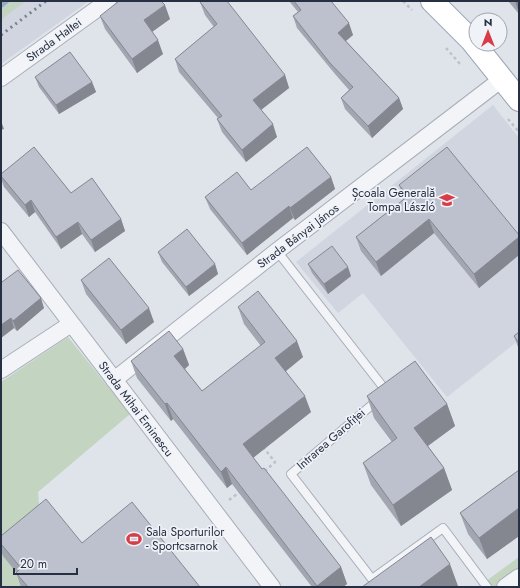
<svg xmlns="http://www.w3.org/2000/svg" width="520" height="588" font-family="Jost,sans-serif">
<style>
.built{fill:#d1d5df}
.green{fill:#c3d4c0}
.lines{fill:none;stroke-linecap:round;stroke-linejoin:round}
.stream{stroke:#98adcc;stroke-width:6}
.lane-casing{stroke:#a8adb8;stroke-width:10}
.street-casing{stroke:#a8adb8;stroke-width:18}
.primary-casing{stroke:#9ea6b6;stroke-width:24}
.path{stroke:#bec1c9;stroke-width:2.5;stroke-dasharray:3 3;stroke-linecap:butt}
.lane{stroke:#f3f4f8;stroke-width:8}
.street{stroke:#f3f4f8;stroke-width:16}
.primary{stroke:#fff;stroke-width:22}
.rail{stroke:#788094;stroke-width:3;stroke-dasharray:2 4;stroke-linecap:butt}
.wall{fill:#a2a6b0}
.shaded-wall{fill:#848790}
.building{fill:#bcc1cd;stroke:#848790}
.labels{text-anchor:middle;stroke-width:3.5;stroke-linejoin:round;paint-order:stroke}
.street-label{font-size:12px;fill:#272f42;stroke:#eff2f7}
.poi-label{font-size:12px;fill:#272f42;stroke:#eff2f7;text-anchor:end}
</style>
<rect width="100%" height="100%" fill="#dfe3ea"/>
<path class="built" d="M26,1H89L1,64V20Z
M493,105L519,138V340L447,397L363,293L338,313L296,262Z"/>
<path class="green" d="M1,1H26L1,20Z
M68,337L130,414L38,492L39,504L88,557L196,587H1V382Z
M519,557V587H478Z"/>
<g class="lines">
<path class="stream" d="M1,5L6,1"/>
<g class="lane-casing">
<path id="lane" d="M277,251L387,392L291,474L372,579L443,528L487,587"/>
</g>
<g class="street-casing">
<path id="street" d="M1,78L108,1
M1,231L272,587
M1,370L71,324
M114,380L277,251L502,79
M505,587L519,577"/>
</g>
<g class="primary-casing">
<path id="primary" d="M432,1L471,40L519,100"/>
</g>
<path class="path" d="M403,1L412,10
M446,48L460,64
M508,119L519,132
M263,447L275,462L265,471
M229,500L241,491"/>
<use href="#lane" class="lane"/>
<use href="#street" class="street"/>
<use href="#primary" class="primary"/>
<path class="rail" d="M1,35L46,1"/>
</g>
<path class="wall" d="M289,1H331L353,35L346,41L399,98L403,109L372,138L345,109L341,98L349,90L335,74L297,28L293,16L298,12Z
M508,1H519V14Z
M200,2L285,75L289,88L261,110L277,137L246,162L222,132L217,119L218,118L179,72L175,59L214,27L205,15Z
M100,16L170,19L152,32L163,54L137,73L105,29Z
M35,77L92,82L96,92L59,114L39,87Z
M1,174L71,193L121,219L125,231L95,252L82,234L61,249L35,212L29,217L4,187L1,178Z
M331,177L335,189L295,220L293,218L247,255L210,209L205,197Z
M399,185L519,235V255L479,288L434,233L381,276L361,251L356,237L404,199Z
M158,252L215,264L218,274L189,296L162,262Z
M308,264L351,276L328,294L312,273Z
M81,280L154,322L126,344L86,294Z
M1,281L2,282L44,308L17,331L14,328L1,338Z
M238,307L303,357L286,371L311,412L253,458L341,567L347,584L343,587H312L232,484L227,488L173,419L171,421L137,378L131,361L183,349L189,365L185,369L202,391L261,346L244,324Z
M519,332V350L514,336Z
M367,396L447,404L455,426L428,446L444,468L452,490L401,526L371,485L363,463L392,442L374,418Z
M519,470V536L487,559L468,534L460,513Z
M1,536L82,543L200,587H21L16,572L3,556L1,550Z"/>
<path class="shaded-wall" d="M515,1H519V13Z
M165,5L170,19L149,34L144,20Z
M349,23L353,35L342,44L338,33Z
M158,40L163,54L137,73L132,59Z
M285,75L289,88L257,113L253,100Z
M92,82L96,92L59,114L56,105Z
M399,98L403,109L372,138L368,126Z
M1,121L4,129L1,130Z
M273,124L277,137L246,162L242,150Z
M331,177L335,189L295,220L290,208Z
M31,200L35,212L29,217L25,205Z
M289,206L293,218L247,255L242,243Z
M121,219L125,231L95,252L91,240Z
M429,219L434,233L381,276L376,262Z
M78,222L82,234L61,249L56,237Z
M519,237V255L479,288L474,274Z
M215,264L218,274L189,296L186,287Z
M348,267L351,276L328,294L324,284Z
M41,298L44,308L17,331L13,321Z
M149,308L154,322L126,344L121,330Z
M11,318L14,328L1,338V325Z
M297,341L303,357L281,375L275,358Z
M183,349L189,365L180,373L174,356Z
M305,396L311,412L249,461L243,444Z
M167,403L173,419L171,421L165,404Z
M447,404L455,426L422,450L414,428Z
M226,467L232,484L227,488L221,472Z
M444,468L452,490L401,526L393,505Z
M519,508V536L487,559L479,538Z
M450,564L458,586L457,587H419Z
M341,567L347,584L343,587H318L317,586Z"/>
<path class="building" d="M119,1H161L165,5L144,20L158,40L132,59L100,16Z
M202,1H227L285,75L253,100L273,124L242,150L217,119L222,116L175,59L217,24L200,2Z
M294,1H331L349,23L338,33L399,98L368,126L341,98L353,87L330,63L293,16L301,10Z
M70,52L92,82L56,105L35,77Z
M34,147L71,193L92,178L121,219L91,240L78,222L56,237L31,200L25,205L1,176V174Z
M307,147L331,177L290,208L289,206L242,243L205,197L237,172L251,190Z
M447,147L519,235V237L474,274L429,219L376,262L356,237L408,196L399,185Z
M187,229L215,264L186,287L158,252Z
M332,246L348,267L324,284L308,264Z
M109,258L149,308L121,330L81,280Z
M18,270L41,298L13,321L11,318L1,325V281L2,282Z
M258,291L297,341L275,358L305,396L243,444L262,469L264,468L341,567L317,586L226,467L221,472L167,403L165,404L131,361L169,331L183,349L174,356L202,391L265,342L238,307Z
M519,332V343L514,336Z
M415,361L447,404L414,428L444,468L393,505L363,463L397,438L367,396Z
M519,470V508L479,538L460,513Z
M46,499L82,543L132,502L200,587H28L16,573L21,568L1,544V536Z
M431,537L450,564L419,587H362Z"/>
<defs>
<g id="school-bare" transform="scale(1.2)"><path d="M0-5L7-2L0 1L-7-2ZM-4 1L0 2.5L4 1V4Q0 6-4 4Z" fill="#d73c47" stroke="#eff2f7" stroke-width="2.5" paint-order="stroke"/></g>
<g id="stadium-bare" transform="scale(1.2)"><path d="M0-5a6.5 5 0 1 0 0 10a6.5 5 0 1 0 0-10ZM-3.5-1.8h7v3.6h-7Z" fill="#d73c47" stroke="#eff2f7" stroke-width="2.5" paint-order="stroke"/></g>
</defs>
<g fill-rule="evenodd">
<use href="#school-bare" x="447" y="200"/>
<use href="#stadium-bare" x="134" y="539"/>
</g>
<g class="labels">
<g class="street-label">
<text transform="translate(54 40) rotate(-36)" y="4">Strada Haltei</text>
<text transform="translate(298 236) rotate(-37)" y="4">Strada Bányai János</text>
<text transform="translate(136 409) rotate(53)" y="4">Strada Mihai Eminescu</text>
<text transform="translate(331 439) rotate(-41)" y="4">Intrarea Garofiței</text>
</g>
<g class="poi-label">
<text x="435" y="197">Școala Generală<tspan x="435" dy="14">Tompa László</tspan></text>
<text x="146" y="536" text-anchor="start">Sala Sporturilor<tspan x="146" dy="14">- Sportcsarnok</tspan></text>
</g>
</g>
<rect width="520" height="588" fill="none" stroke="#272f42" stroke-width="4"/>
<g transform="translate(488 32)"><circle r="19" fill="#eff2f7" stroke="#9fa4af"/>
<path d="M0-3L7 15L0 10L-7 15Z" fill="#d73c47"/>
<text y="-6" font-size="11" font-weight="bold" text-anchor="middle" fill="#272f42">N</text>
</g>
<path d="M14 568v6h63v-6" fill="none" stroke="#272f42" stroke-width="2"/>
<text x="20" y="568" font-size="12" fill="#272f42" stroke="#eff2f7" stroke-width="3" paint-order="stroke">20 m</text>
</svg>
